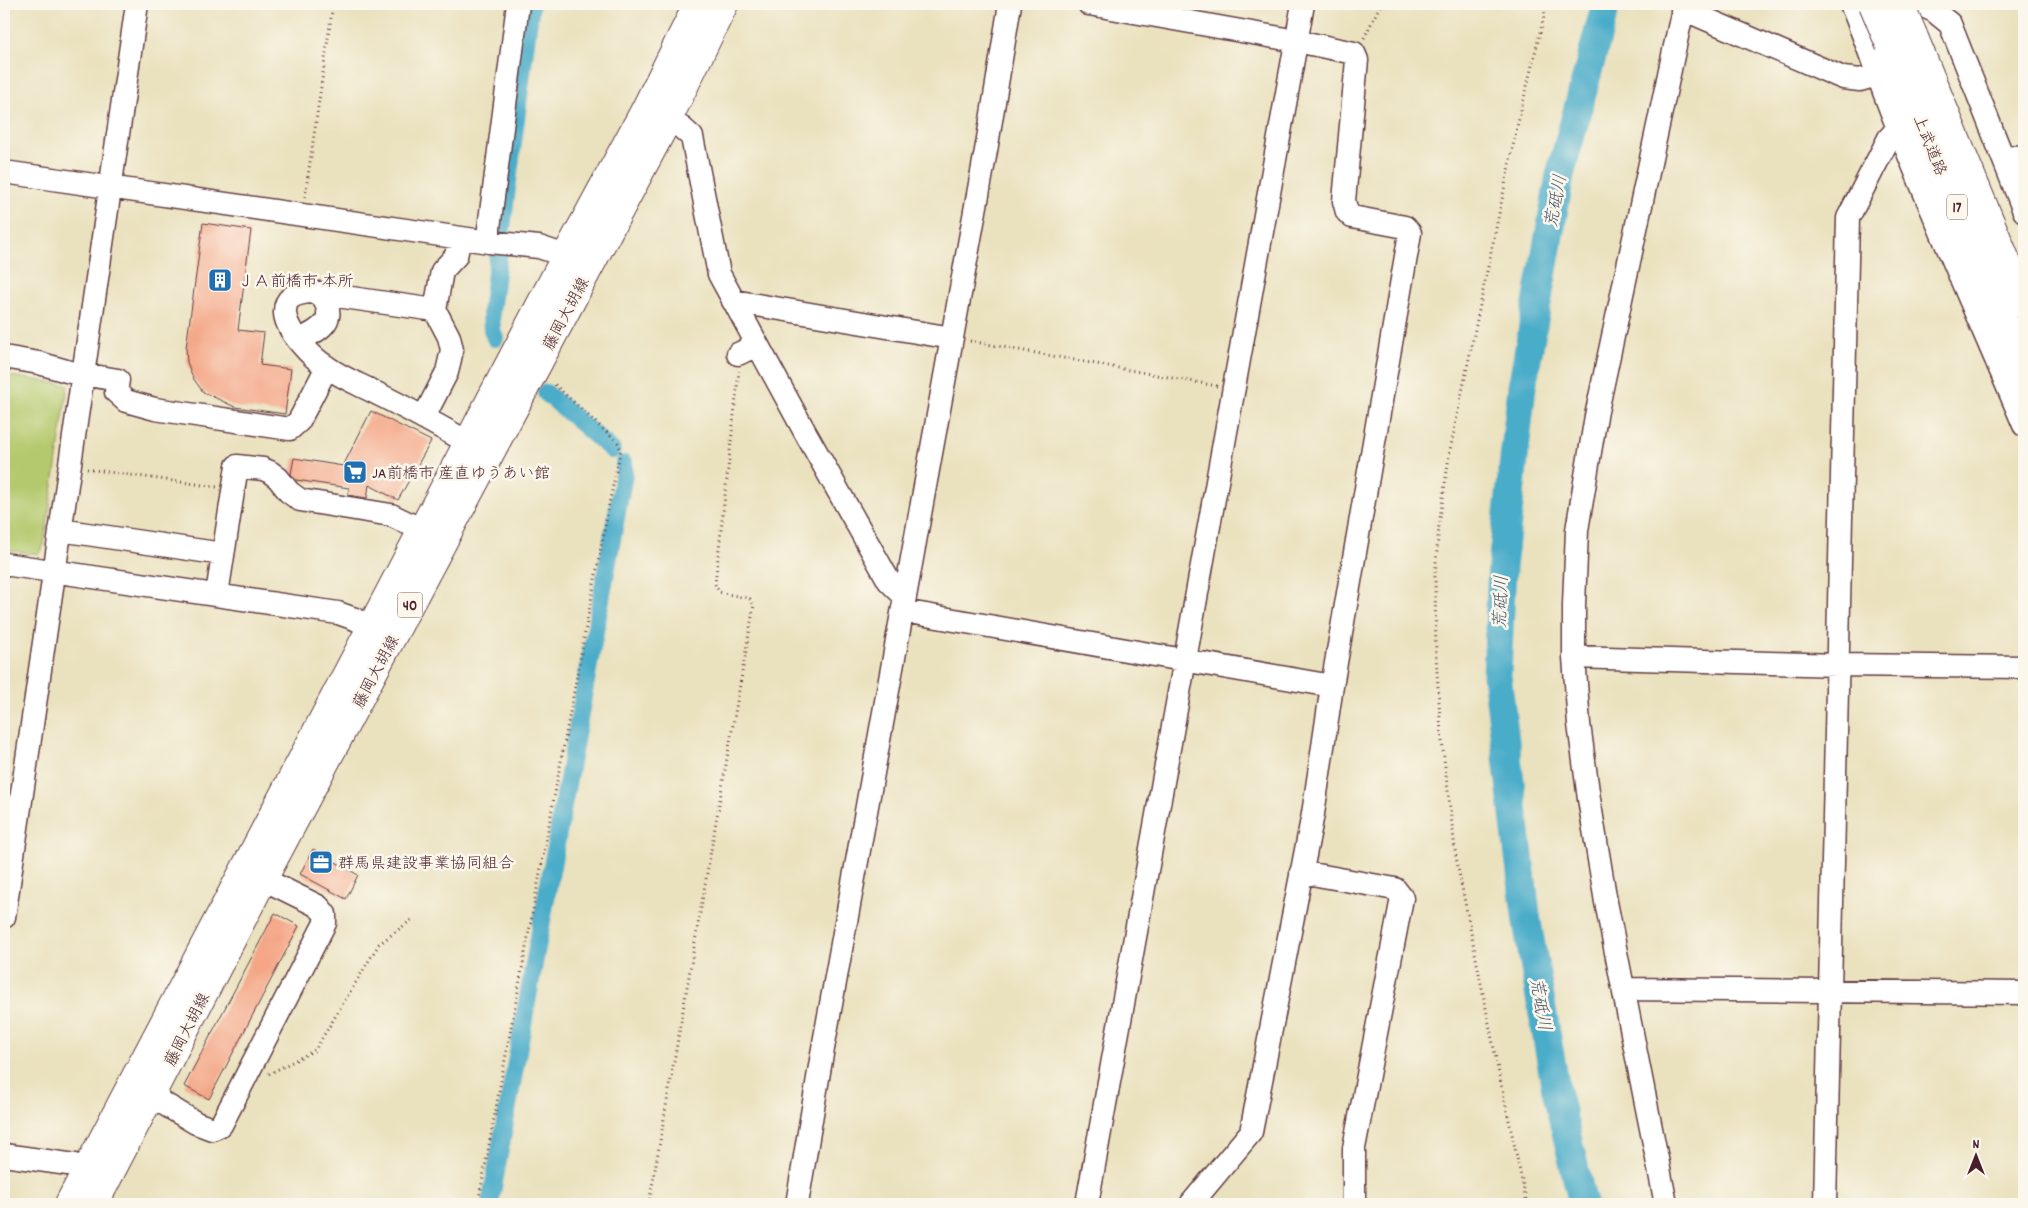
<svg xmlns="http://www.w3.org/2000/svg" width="2028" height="1208" font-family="Dekko,'Klee One',sans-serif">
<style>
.green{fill:#b4c96d;stroke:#7f744c}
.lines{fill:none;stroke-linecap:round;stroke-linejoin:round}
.canal{stroke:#49acc9;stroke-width:18}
.river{stroke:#49acc9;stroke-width:29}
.building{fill:#f4a686}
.minor-casing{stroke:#623c41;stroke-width:25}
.major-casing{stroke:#623c41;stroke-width:30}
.highway-casing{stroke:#623c41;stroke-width:30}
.path{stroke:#623c41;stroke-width:3;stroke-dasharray:1 4;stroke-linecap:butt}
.minor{stroke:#fff;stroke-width:22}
.major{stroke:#fff;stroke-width:28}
.highway{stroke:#fff;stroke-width:28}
.highway-bridge-casing{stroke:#623c41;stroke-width:30;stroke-linecap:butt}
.highway-bridge{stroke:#fff;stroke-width:28}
.labels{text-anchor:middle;stroke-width:5;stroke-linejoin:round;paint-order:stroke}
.shield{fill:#fbf7ec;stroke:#7f6065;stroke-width:1}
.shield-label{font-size:15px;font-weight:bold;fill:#4a1f2b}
.street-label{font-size:16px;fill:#4a1f2b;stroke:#fbf7ec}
.poi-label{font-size:16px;fill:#4a1f2b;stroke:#fbf7ec;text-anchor:start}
.water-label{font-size:18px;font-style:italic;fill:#4a576a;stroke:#fbf7ec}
</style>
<rect width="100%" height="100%" fill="#fbf7ec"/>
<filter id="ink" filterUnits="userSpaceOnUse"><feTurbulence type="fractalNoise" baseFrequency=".02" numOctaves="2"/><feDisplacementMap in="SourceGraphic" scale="10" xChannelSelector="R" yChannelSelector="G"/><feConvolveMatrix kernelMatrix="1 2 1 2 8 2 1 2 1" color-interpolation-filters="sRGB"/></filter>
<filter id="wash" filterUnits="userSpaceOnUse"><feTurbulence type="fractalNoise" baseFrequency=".0096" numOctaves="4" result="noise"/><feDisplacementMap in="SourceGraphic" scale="20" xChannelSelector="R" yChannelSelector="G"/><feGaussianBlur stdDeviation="1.12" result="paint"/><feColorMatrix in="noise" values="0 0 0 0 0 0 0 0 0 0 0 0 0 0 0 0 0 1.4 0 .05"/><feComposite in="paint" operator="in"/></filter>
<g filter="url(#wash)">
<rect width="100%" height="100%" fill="#eae1be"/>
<path class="green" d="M4,375L68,385L44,545L38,554L4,550Z"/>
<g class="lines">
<path class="canal" d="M495,338L492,330L491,312L531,4
M546,393L612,450
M490,1204L624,474V464"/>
<path class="river" d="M1583,1204L1556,1090L1527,922L1497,675L1502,567L1522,387L1560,175L1606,4"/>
</g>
<g id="blocks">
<path class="building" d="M203,223L251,230L238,330L264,333L260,365L291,369L285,414L235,407L203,392L193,378L187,362L186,348Z
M371,411L431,441L398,500L369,485L367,498L348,495L349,488L296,480L291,474L294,458L343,466Z
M313,849L358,875L346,899L300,874Z
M275,913L299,926L209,1099L184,1086Z"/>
</g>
</g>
<g filter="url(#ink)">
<use href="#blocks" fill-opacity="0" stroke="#623c41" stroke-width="1"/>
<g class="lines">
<g class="minor-casing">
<path id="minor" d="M1089,4L1297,41L1354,53L1357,60L1344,201L1347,212L1352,217L1405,227L1410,233L1332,686L1313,814L1251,1132L1191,1204
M1851,4C1868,44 1881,87 1898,128C1938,228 1982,326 2024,425
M1919,4L1934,11L1950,24L2024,211
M1682,11L1692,13L1843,78L1860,80L1877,75
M668,119L682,128L692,137L719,274L805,432L889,581L905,597
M2003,156L2024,157
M4,172L489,242L539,247L566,256
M489,242V228L518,4
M733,301L952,338
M435,310L309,292C295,294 284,297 285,314C287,332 312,358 327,367C342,378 361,385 378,394C409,409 439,426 469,443
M299,340C322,330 340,318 319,293
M738,354L757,345
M4,357L39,363L70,372L118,380L116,392L126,401L155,409L290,429L299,421L327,367
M424,417L447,372L452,350L449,337L435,310L442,271L456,256L460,238
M60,530L223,554
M4,564L338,613L355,619L387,635
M217,594L237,466L263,469L270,472L278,478L289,492L300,500L391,515L424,531
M903,611L1332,686
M1574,657L1837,665L2024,667
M1301,872L1395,889L1402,898L1354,1148V1204
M4,917L137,4
M1624,989L2024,993
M151,1096L196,1123L212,1129L221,1125L325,923V914L318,906L263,879
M4,1155L75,1165L87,1171
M797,1204L822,1054L987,145L1010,4
M1087,1204L1303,4
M1666,1204L1606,902L1589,799L1579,724L1574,657V605L1577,530L1596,416L1684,4
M1825,1204L1848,218L1889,138L1898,128"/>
</g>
<g class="major-casing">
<path id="major" d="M69,1204L566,256L644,112L698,4
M94,1204L263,879L668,119L724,4"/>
</g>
<g class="highway-casing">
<path id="highway" d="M1913,35L2024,304
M1890,45L2024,370"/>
</g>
<path class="path" d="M1364,38L1381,4
M305,197L333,4
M970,341L1217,386
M87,469L217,487
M269,1074L315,1050L379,944L414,918
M478,1204L610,499L621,450L618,443L552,382
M649,1204L754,605L750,599L719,592L715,584L739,371
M1527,1204L1499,1074L1456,857L1441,733L1436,656L1435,575L1439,525L1450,450L1517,127L1547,4"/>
<use href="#minor" class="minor"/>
<use href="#major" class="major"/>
<use href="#highway" class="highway"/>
<g class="highway-bridge-casing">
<path id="highway-bridge" d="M1873,4L1890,45
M1900,4L1913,35"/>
</g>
<use href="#highway-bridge" class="highway-bridge"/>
</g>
</g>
<defs>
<g id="building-square" transform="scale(1.25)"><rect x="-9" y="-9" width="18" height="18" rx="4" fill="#1f6fb2" stroke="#fbf7ec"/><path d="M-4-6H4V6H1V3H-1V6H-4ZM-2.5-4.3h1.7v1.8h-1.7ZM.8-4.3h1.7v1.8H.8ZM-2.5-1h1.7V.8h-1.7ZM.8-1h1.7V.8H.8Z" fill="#fff"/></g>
<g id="supermarket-square" transform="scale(1.25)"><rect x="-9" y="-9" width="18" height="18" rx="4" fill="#1f6fb2" stroke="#fbf7ec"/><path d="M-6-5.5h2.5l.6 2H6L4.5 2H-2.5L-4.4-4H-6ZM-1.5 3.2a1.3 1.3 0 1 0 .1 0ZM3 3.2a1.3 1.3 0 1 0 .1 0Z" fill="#fff"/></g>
<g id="office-square" transform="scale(1.25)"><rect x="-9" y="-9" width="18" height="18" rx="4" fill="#1f6fb2" stroke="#fbf7ec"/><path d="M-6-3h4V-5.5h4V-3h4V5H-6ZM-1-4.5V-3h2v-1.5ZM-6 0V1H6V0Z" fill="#fff"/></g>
</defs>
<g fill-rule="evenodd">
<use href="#building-square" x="220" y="280"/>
<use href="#supermarket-square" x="355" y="472"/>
<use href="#office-square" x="321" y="862"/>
</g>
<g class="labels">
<g class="shield">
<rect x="1947" y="194.5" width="20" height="25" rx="4"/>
<rect x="397.5" y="592.5" width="25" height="25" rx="4"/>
</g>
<g class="shield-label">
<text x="1957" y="212">17</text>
<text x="410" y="610">40</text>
</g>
<g class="street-label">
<text transform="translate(1931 145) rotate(68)" y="6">上武道路</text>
<text transform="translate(565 313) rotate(-62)" y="6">藤岡大胡線</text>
<text transform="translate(375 671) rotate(-62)" y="6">藤岡大胡線</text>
<text transform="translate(186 1029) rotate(-63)" y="6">藤岡大胡線</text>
</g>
<g class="poi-label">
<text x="238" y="286">ＪＡ前橋市 本所</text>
<text x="372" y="478">JA前橋市 産直ゆうあい館</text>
<text x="338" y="868">群馬県建設事業協同組合</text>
</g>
<g class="water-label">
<text transform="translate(1555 201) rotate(-79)" y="6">荒砥川</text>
<text transform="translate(1500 602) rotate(-88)" y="6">荒砥川</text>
<text transform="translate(1541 1004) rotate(80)" y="6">荒砥川</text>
</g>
</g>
<rect width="2028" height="1208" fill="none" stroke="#fbf7ec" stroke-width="20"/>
<g transform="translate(1976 1156)" stroke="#fbf7ec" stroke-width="4" paint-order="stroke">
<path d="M0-4L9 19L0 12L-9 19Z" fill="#4a1f2b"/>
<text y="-8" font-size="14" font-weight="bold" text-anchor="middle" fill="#4a1f2b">N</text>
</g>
</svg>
